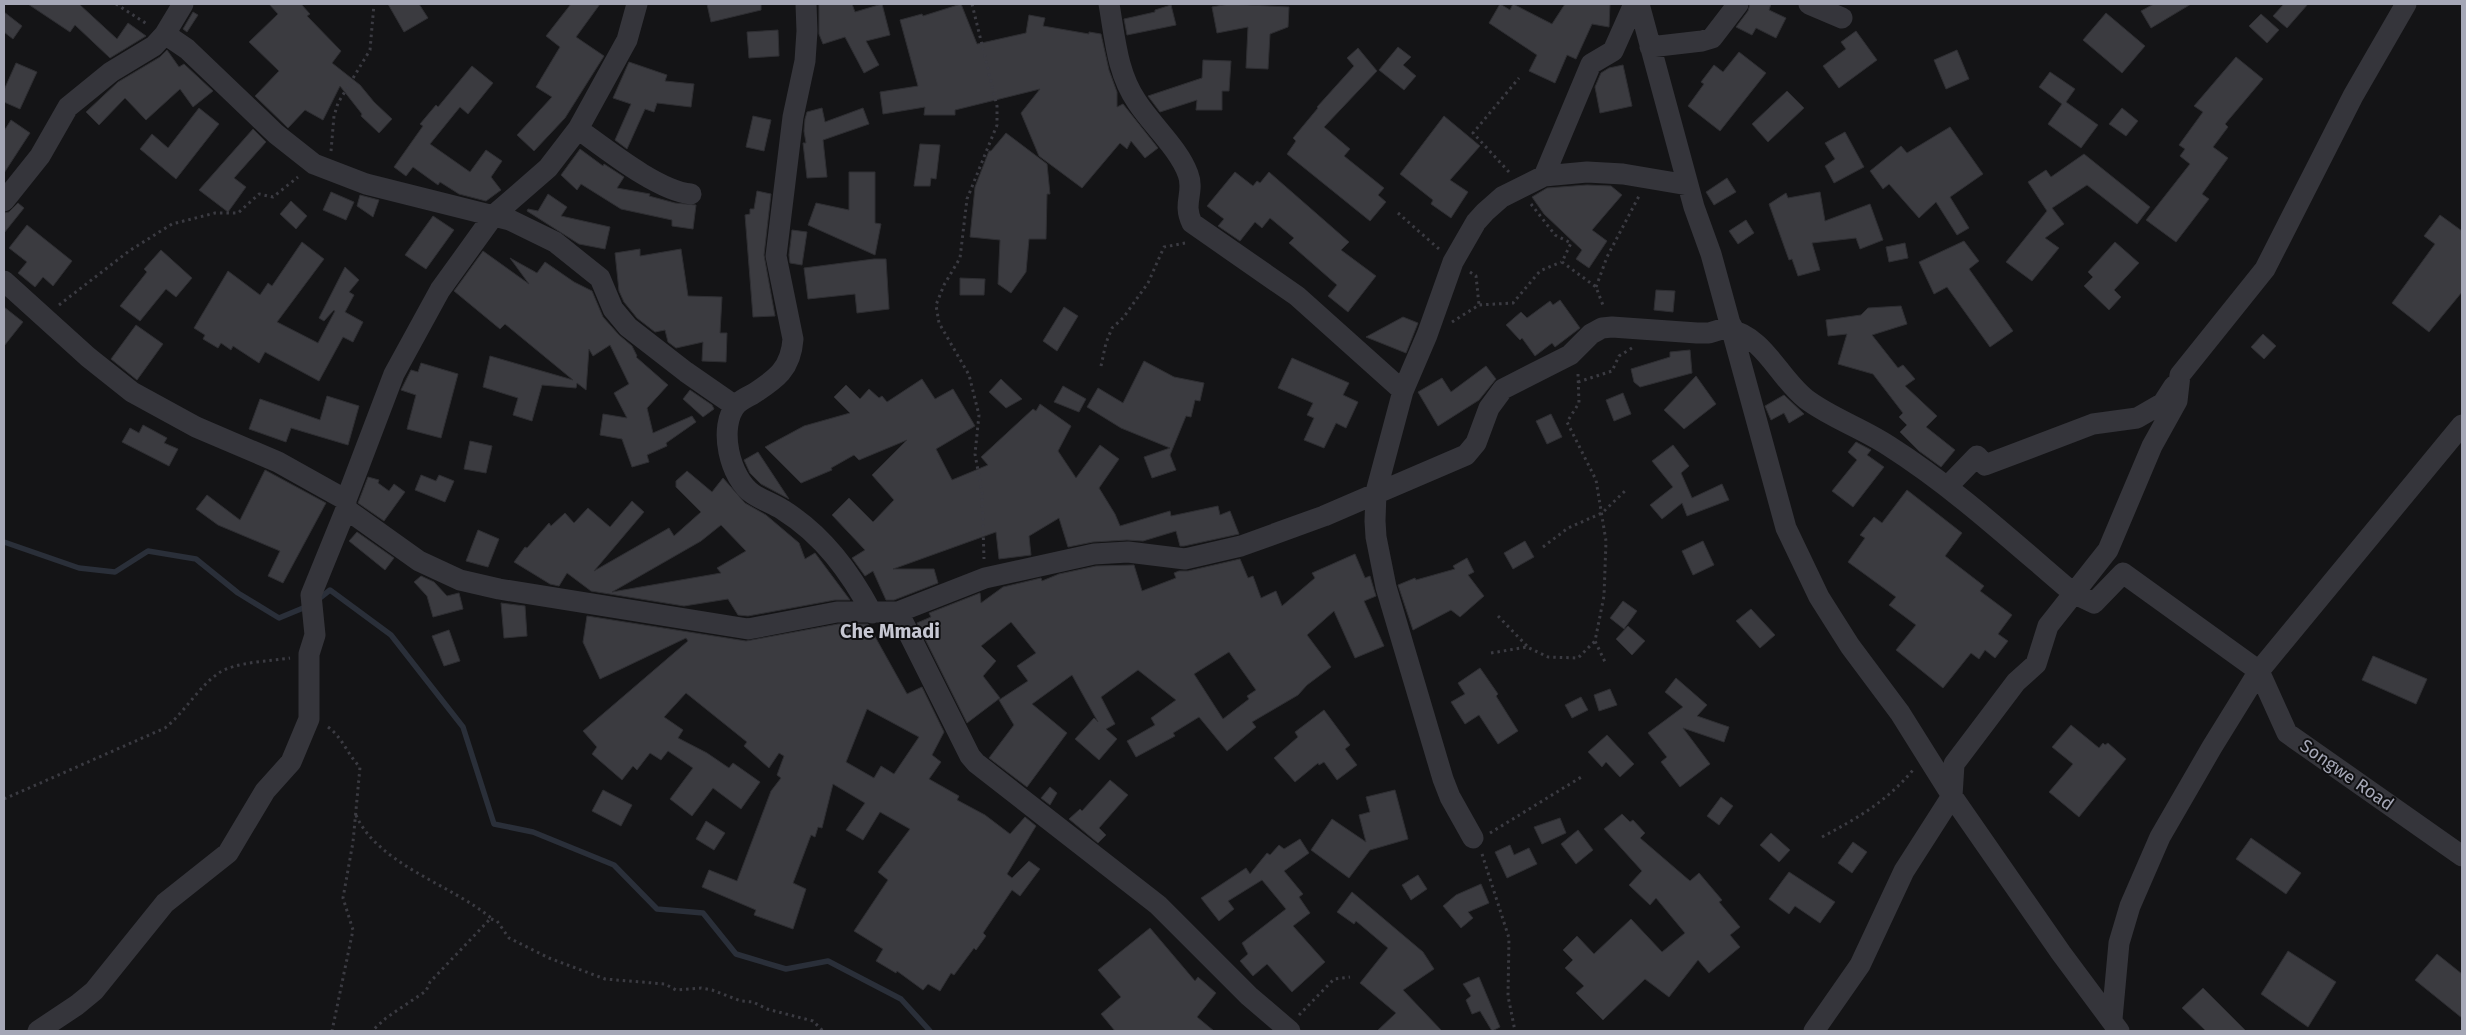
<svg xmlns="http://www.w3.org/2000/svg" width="2466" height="1035" font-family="'Fira Sans',sans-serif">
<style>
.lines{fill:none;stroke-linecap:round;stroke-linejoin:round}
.stream{stroke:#2a2f39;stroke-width:5.5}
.building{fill:#3b3b40;stroke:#2e2e32;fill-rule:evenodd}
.path{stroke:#3b3b42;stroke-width:3;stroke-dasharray:2.5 4;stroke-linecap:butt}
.street{stroke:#35353b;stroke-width:21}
.labels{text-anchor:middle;stroke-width:4;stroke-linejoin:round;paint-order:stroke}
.street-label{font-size:18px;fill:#a5a7b6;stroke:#0f0f11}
.quarter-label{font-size:20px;font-weight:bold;fill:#c6c7d2;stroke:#0f0f11}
</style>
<rect width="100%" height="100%" fill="#141416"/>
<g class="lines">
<path class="stream" d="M4,542L79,568L115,572L148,551L196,559L238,593L279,618L308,606
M316,601L330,590L391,635L463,727L494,824L533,832L614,865L657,909L703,913L736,954L786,969L828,961L901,999L930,1031"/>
</g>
<path class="building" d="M28,4H79L117,39L128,23L146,36L110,58L75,25L70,32Z
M269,4H301L310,14L307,16L341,51L332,63L360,85L374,102L392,119L379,133L361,116L362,114L340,86L323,120L305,110L288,128L255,96L279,71L249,42L278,14Z
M388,4H419L428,18L404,32Z
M571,4H600L576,37L604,56L565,118L534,151L517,135L552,97L536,87L560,47L546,36Z
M707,4H761V10L711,22Z
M819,4H852L855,12L882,4L890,35L866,41L879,65L864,73L845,37L823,44L819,34Z
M961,4L977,44L1026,33L1029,15L1045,18L1043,26L1089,34V32L1101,34L1109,70L1117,92V107L1123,104L1158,148L1145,158L1131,141L1127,149L1120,143L1082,188L1039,156L1021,113L1040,89L955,110V115H924L925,107L883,114L880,92L918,86L900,20L922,14L923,16Z
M1229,4L1289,7L1288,27L1270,34L1268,69L1246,68L1248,27L1217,33L1212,7Z
M1500,4L1510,10L1513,4L1552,24L1565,4H1610L1609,27L1592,24L1576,59L1567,55L1555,83L1529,71L1537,55L1489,23Z
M1750,4H1771L1769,10L1786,18L1776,38L1756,28L1752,35L1736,27L1748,11Z
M2154,4H2191L2151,28L2141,11Z
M2284,4H2308L2287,28L2273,16Z
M1171,5L1176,25L1127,35L1124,19L1155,12V10Z
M4,12L22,26L13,39L4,32Z
M193,12L198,15L187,32L183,29Z
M2106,13L2145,46L2122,73L2083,40Z
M2261,14L2279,30L2267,43L2249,26Z
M778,30L779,56L749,58L747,32Z
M1856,31L1877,60L1839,88L1823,66L1846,49L1841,42Z
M1398,47L1411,57L1403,65L1416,76L1404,90L1379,70Z
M1358,48L1377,71L1324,127L1350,149L1344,156L1384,188L1378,195L1386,202L1370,221L1287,154L1296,141L1293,138L1318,108L1317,107L1354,66L1347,58Z
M167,50L179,67L184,64L213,91L193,107L180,89L146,120L125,98L99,125L86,112L118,82L160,57Z
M1957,50L1969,79L1946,89L1934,60Z
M1739,52L1766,73L1720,131L1688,106L1704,84L1701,82L1714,65L1723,72Z
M2236,57L2263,79L2225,124L2228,127L2213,147L2228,158L2202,194L2209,199L2176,242L2146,220L2190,164L2180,156L2185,149L2179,145L2203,112L2194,106Z
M1203,60L1231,61L1229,91H1222V110H1196L1197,100L1160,112L1148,96L1202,78Z
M629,62L667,75L665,81L694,84L691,107L657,103L654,112L645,109L627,149L615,140L631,104L613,98Z
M16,63L37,72L20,109L4,102V90Z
M1623,65L1632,106L1600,113L1595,87L1601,73L1609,68Z
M472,66L493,83L468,114L460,107L430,144L470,172L486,150L502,161L491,177L501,190L486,201L459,194L440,182L438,185L413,167L406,176L394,167L423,126L420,124L436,105L438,107Z
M2050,72L2075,89L2066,102L2098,125L2081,148L2048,124L2062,104L2039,87Z
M1787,91L1804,108L1768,142L1752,124Z
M199,108L219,124L176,179L140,149L152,134L168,148Z
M822,108L825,122L863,108L869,124L823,140L827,177L807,178L803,143H806L804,131L805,119L807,112Z
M2122,108L2138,121L2126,136L2109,124Z
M753,116L771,120L764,151L746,147Z
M1444,116L1480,146L1450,180L1468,192L1451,218L1431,204L1433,200L1400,174Z
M11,120L30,133L4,173V131Z
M1950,127L1983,174L1950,197L1969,228L1957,235L1936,202L1919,218L1889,184L1883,189L1870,171L1901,146L1907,153Z
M253,129L266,142L234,178L246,187L228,212L199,190Z
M1845,132L1864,167L1834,183L1825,166L1835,159L1825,143Z
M1006,133L1047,164L1050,194H1047L1046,239H1029L1026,272L1011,293L998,284L1000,240L970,237L975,187L989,151H991Z
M920,144L940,145L936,179L931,178L930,186H914Z
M580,149L603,166L604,164L624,177L617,188L650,194L649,196L675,203L696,205L693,229L672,226V220L621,209L581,184L577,190L561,175Z
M2084,154L2150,207L2137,224L2087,185L2052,208L2064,224L2045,238L2059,248L2032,281L2006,262L2047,211L2028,182L2046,170L2051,177Z
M849,172H875V223L881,224L875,255L808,225L816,203L849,210Z
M1235,172L1253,186L1257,181L1260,183L1269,172L1349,242L1341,250L1376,276L1348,312L1328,296L1337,285L1289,243L1294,238L1270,218L1262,228L1255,222L1240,241L1218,226L1224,219L1207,206Z
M1727,178L1736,192L1714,205L1706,192Z
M1587,185L1611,186L1622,195L1592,230L1607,241L1589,268L1576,259L1582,250L1544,214L1532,197L1547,188Z
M757,191L771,194L764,255L775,316L753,317L745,215L750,214V209H754Z
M331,192L354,202L346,220L323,210Z
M1820,192L1825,221L1870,204L1883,240L1860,249L1856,238L1812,243L1820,270L1798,276L1792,259L1789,260L1769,204L1786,193L1788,198Z
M548,194L567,207L561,216L610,227L605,249L579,244L527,211L528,209L538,211Z
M360,195L379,200L373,217L357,206Z
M291,201L307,216L296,229L280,214Z
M18,203L24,208L4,233V213L9,212Z
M2440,215L2462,231V292L2429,332L2392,303L2435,244L2424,236Z
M433,216L454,230L426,269L405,255Z
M1746,220L1754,233L1738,244L1729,231Z
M27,225L72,261L53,286L43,277L35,287L18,273L27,262L9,248Z
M792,230L807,232L802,265L790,263L789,255Z
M1964,241L1979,261L1969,269L2013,331L1990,347L1947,287L1934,294L1919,262Z
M302,242L324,259L277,322L318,343L335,311L334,310L324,321L319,318L345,267L359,280L349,292L354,295L345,312L363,322L353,342L343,337L319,381L265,352L259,363L233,346L231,350L221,343L218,348L203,339L205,335L194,328L228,271L260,295L268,283L272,286Z
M2115,242L2139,263L2114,290L2121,297L2109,310L2084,286L2093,277L2088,272Z
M1905,243L1908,258L1889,262L1886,247Z
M640,249V256L681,249L688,296L722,297L720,333H727L726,362L702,361L703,342L676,348L668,342L665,330L655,332L637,318L624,302L619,291L615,253Z
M161,250L192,278L176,297L166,289L140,321L120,306L147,272L144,269Z
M483,251L529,284L510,258L537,273L545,262L574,282L592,291L603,317L619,335L632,346L637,356L636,357L668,385L647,408L653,433L692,416L696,422L666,443L667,446L647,455L649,462L632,467L622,439L600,435L603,414L627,418L614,393L629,384L610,345L593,356L589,349L586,390L577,383L576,388L542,385L532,421L513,415L518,398L483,387L490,356L573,380L505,324L500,329L454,291Z
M874,259H886L889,309L857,313L855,294L808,299L804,268Z
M960,278L985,279L984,295H960Z
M1656,290L1675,291L1673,312L1654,310Z
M1560,300L1580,328L1555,347L1552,343L1535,356L1522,338L1520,340L1506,325L1521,312L1527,318L1550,301L1553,305Z
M1901,306L1907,324L1872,335L1898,368L1903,365L1915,379L1905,386L1937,416L1926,427L1955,450L1941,467L1919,451L1900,432L1907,425L1899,417L1903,413L1873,374L1838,364L1847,334L1828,336L1826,320L1861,315L1868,308Z
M4,307L23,322L4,346Z
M1064,307L1078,316L1057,351L1043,341Z
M1403,317L1418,323L1406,353L1366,337Z
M136,325L163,344L137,380L111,359Z
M2263,334L2276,346L2264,359L2251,347Z
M1690,350L1692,373L1640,387L1634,382L1631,369L1670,357V352Z
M1292,358L1349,383L1343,395L1358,402L1346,428L1336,423L1324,448L1304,440L1314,418L1307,415L1313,403L1278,388Z
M1144,361L1174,377L1204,383L1200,401L1195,400L1191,417L1186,416L1170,455L1176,470L1152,478L1144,457L1170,448L1121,428L1087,407L1098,388L1123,403Z
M421,363L458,374L441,438L407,429L416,395L401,390L411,370L418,372Z
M1486,366L1496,379L1479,400L1438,426L1418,392L1442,378L1451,392Z
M1696,376L1716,404L1684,429L1664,410Z
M922,379L935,399L953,389L975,426L936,449L952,480L988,465L981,457L1033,409L1036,411L1040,404L1071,426L1058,451L1076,478L1100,445L1119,459L1099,488L1115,514L1120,526L1170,511L1171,516L1218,506L1220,515L1230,511L1239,534L1184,546H1180L1176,531L1143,541L1127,540L1093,542L1068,547L1059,518L1029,536L1031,555L999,559L996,532L893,569H934L938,583L894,600H886L873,571L865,576L852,558L865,550L832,515L849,498L873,522L894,500L872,475L907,440L859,460L854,455L831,468L832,470L801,483L765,447L804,426L850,413L834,397L846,385L860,399L869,389L879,398L882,396L887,402Z
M1001,379L1022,399L1006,408L989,392Z
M1063,386L1086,399L1079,412L1054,402Z
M690,390L712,405L714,409L703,417L683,399Z
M1623,393L1631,414L1614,421L1606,400Z
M1784,395L1804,414L1789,423L1784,413L1771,420L1765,406Z
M327,396L359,406L348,445L291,428L286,442L249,429L260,399L320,420Z
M1551,414L1562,437L1547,444L1536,421Z
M143,425L167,438L164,443L178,449L169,466L122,442L130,428L139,433Z
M470,441L492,446L486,473L464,469Z
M1856,442L1871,450L1867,455L1884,467L1853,507L1832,491L1857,460L1848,452Z
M1673,445L1689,466L1681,473L1692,498L1722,484L1729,500L1687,516L1682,503L1662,519L1650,505L1673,487L1652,461Z
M758,452L789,499L761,484L750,473L744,460Z
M265,470L326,503L283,583L268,576L280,551L218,525L196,509L207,495L240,520Z
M687,471L712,492L723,478L745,503L766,515L799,543L805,559L815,553L850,600H835L748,616L738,615L728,599L684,606L591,591L567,573L559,586L550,584L514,562L525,547L527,548L549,523L551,526L565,513L574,523L588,508L610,527L632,501L644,512L594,571L669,528L674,536L701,512L676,487V481ZM721,525L746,551L717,568L721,573L612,592L701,541Z
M421,475L436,481L439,475L454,481L445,502L415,490Z
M368,477L379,480L378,483L389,491L394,484L405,492L384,521L358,503Z
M1907,490L1962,533L1945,556L1984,586L1980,591L2012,615L1998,634L2008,641L1995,658L1985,650L1979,659L1971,653L1943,688L1896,650L1916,625L1889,605L1896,597L1848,562L1865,538L1860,535L1874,517L1882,523Z
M478,530L499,539L488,567L466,561Z
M357,532L394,558L385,570L349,541Z
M1525,541L1534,557L1513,569L1504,553Z
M1703,541L1714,565L1693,575L1682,551Z
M1355,554L1365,578L1370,576L1372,583L1376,596L1364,601L1384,646L1355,658L1334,611L1307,635L1331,667L1307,685L1298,695L1252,722L1256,727L1227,751L1199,717L1173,733L1175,736L1136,757L1127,741L1155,725L1151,718L1176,700L1138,670L1101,697L1115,724L1106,729L1117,739L1099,760L1075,739L1094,718L1098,722L1072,675L1032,704L1067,733L1027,787L989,758L1014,725L999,700L1028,681L1017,666L1036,653L1011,622L981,646L996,661L983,676L1000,698L967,723L917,623L931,617L929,613L980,593L981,603L1003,587L1041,578L1042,581L1059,574L1096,566L1134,565L1142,591L1176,578L1174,573L1179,571H1188L1240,559L1248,578L1253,576L1261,598L1276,591L1282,606L1315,578L1312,573ZM1229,652L1256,690L1247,696L1249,699L1223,719L1194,674Z
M1467,558L1474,572L1468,575L1484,596L1460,617L1451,610L1413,630L1398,585L1415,578L1416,580L1455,569L1453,566Z
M421,576L434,582L447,596L459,593L463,609L433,617L427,596L414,582Z
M1623,601L1637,611L1624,629L1610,618Z
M501,603L525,606L527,636L504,638Z
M1751,609L1775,635L1760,648L1736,621Z
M587,616L746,641L838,624H868L907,694L922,687L944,732L932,755L941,762L929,779L959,796L957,800L985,815L1010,834L1025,817L1036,826L1007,874L1012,878L1029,861L1040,869L1020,896L1012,890L983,933L986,936L976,950L974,948L954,975L951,973L940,991L928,984L923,990L897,971L896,973L876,961L883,949L854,931L888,880L878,872L910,829L880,812L863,840L846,830L865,803L833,784L822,828L818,827L815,837L811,835L793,883L806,889L793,929L754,915L756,910L702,887L709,870L737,881L771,791L781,778L777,775L784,756L779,753L769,768L744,746L747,742L686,693L664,717L683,730L678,738L707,753L729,768L733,763L760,782L741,809L713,788L692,816L670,799L693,768L668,751L661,760L650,753L637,770L633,766L622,780L592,754L597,747L583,731L688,641L686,638L600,679L583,642ZM867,709L919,737L894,774L881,766L874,778L846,762Z
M1628,626L1645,641L1632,655L1616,639Z
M449,630L460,661L444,666L432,636Z
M2373,656L2427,679L2416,704L2362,680Z
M1480,668L1498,694L1496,696L1518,731L1498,744L1479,715L1465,724L1451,702L1465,694L1458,683Z
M1676,678L1707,705L1697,716L1729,727L1724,742L1683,728L1710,764L1680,787L1661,762L1667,757L1648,733L1683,707L1665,692Z
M1610,689L1617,705L1599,711L1594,695Z
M1581,697L1588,710L1572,718L1565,705Z
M1324,710L1350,745L1345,749L1357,765L1337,780L1324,762L1319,765L1318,763L1295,782L1274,758L1298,737L1295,732Z
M2071,725L2099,748L2103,743L2105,745L2108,743L2126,759L2079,817L2049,792L2073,764L2052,747Z
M1607,735L1634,764L1620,777L1606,762L1602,767L1588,752Z
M1110,780L1128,795L1099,828L1106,835L1098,843L1069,819L1080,809L1082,811Z
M1050,787L1057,793L1050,805L1041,798Z
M603,790L632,805L621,826L592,811Z
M1395,790L1408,839L1370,850L1349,878L1311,850L1332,819L1366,842L1359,815L1370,812L1366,797Z
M1721,797L1733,806L1719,825L1707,816Z
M1622,814L1630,822L1633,820L1645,833L1640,838L1690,881L1699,873L1722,900L1719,902L1740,927L1730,935L1740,947L1709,973L1698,960L1669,997L1645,979L1603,1020L1576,993L1584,986L1565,968L1573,960L1563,950L1577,936L1594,954L1631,919L1662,952L1685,933L1656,898L1650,905L1629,885L1642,871L1604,829Z
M1560,818L1566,833L1542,844L1534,827Z
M706,821L725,833L714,850L696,839Z
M1578,830L1593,850L1576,864L1561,844Z
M1771,833L1790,850L1779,862L1760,845Z
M2251,838L2301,873L2286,894L2236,859Z
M1300,839L1309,853L1284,871L1303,894L1299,897L1310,913L1293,926L1325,962L1292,992L1267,964L1253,976L1240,961L1248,954L1242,943L1286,909L1262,880L1228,901L1234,909L1219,921L1201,898L1246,868L1250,874L1267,853L1270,855L1279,845L1284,849Z
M1853,842L1867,852L1852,873L1838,863Z
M1510,845L1514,855L1529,848L1537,864L1507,878L1495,852Z
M1789,872L1835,902L1820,923L1795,906L1789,914L1769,899Z
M1418,875L1427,889L1411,900L1402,885Z
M1481,884L1489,903L1468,912L1473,918L1461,928L1443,906L1456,895Z
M1352,892L1423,952L1434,969L1403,990L1442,1031H1377L1396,1013L1360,983L1388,948L1356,921L1354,924L1337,912Z
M1150,928L1195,981L1198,977L1216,993L1197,1017L1214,1031H1115L1101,1014L1121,997L1098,970Z
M2288,951L2336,982L2308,1027L2261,994Z
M2437,954L2462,974V1018L2415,980Z
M1479,977L1500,1027L1492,1031L1480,1011L1472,1014L1466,1000L1471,996L1463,984Z
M2203,988L2246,1031H2206L2182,1008Z"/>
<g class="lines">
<path class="path" d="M116,4L147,24
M972,4L997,106V125L967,199L960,258L944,285L936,305L939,323L969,375L979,415L975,454L982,493L984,559
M331,151L334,116L338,103L370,50L374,4
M1509,172L1473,133L1519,78
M1531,204L1555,235L1571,243L1562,262L1596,287L1604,308
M1398,213L1439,249
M1470,272L1476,276L1479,305
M1596,287L1607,257L1639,196
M59,305L129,251L172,224L215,213H238L259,194L273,197L298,177
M1452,322L1479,305L1513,303L1540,271L1561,262
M1101,366L1106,343L1112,328L1123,318L1148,283L1164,247L1185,243
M1578,374L1579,403L1567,422L1596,480L1606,541L1604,596L1595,641L1606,664
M1578,382L1612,371L1619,356L1632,348
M1543,547L1568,528L1602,513L1625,491
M1498,616L1527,646
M1491,653L1527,647L1548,657L1578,658L1595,641
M328,727C343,738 347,754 360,767L353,842L343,898L353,930L332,1031
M4,799L165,728C185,712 199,686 219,673C234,662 271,661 290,658
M356,815C377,864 452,885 491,918L430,982L426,991L386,1018L372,1031
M1490,833L1583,776
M1822,837C1858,818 1887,801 1913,770
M1482,854L1509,938L1508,996L1515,1031
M491,919L497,921L509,938L549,958L605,979L665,984L676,990L701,988L712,990L741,1001L753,1002L767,1009L813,1021L823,1031
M1299,1015L1334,979L1350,977"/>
<path class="street" d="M806,4L807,31L805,61L793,117L776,256L793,339C791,369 776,379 753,394C747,397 741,400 737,404C717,426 730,479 753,494C762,500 774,504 783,510C823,535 850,572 872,613
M1109,4C1115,38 1117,73 1137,102C1152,125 1179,149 1188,174C1195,192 1182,203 1192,223L1297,296L1403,391
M1639,4L1694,207L1711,254L1786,528L1819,597L1850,646L1900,713L1952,796L2061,953L2119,1031
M1809,4L1842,18
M165,34L187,49L276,134L314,164L366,184L510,220L555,242L600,278L613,309L628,327L686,372L735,406
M1650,47L1702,41L1712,38L1738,4
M578,129C606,149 658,191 691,194
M1544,176L1591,64L1613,51L1634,4
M4,201L40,156L68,107L111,72L154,46L165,34L183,4
M4,281L88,357L132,392L196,427L278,462L346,500
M1947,487L1977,456L1985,465L2093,424L2137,418L2163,403L2174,386
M346,509L419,561L460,580L499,589L748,629L837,612H898L985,578L1094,554L1128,552L1185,559L1241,546L1324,516L1466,455L1476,443L1489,408L1503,389L1570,355L1591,334L1602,328L1612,327L1697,333H1709L1732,326L1728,329C1765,337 1778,377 1806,399C1831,418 1862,428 1889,446C1955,488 2013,542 2073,593L2094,603L2123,573L2259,671L2287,733L2462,856
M898,612L970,756L976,763L1158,905L1249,996L1290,1031
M1473,838L1450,797L1443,779L1386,587L1376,537L1375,521L1376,492L1403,391L1427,335L1453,262L1476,222L1485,212L1502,197L1544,176L1587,172L1623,174L1688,185
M2112,1019L2119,943L2130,906L2160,837L2212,747L2259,671L2462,425
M38,1031L77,1005L94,991L165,903L228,853L265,791L291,762L309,719V654L315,635L311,595L346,509V500L394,374L440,290L494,215L548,168L578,129L627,40L637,4
M1814,1031L1860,965L1904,871L1952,796L1954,764L2016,682L2036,664L2048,626L2108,550L2152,446L2177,401L2180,375L2265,269L2353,96L2406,4"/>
</g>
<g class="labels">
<g class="street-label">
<text transform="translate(2347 775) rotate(35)" y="6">Songwe Road</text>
</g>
<g class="quarter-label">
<text x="890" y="638">Che Mmadi</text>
</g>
</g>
<rect width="2466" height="1035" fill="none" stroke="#a5a7b6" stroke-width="10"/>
</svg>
